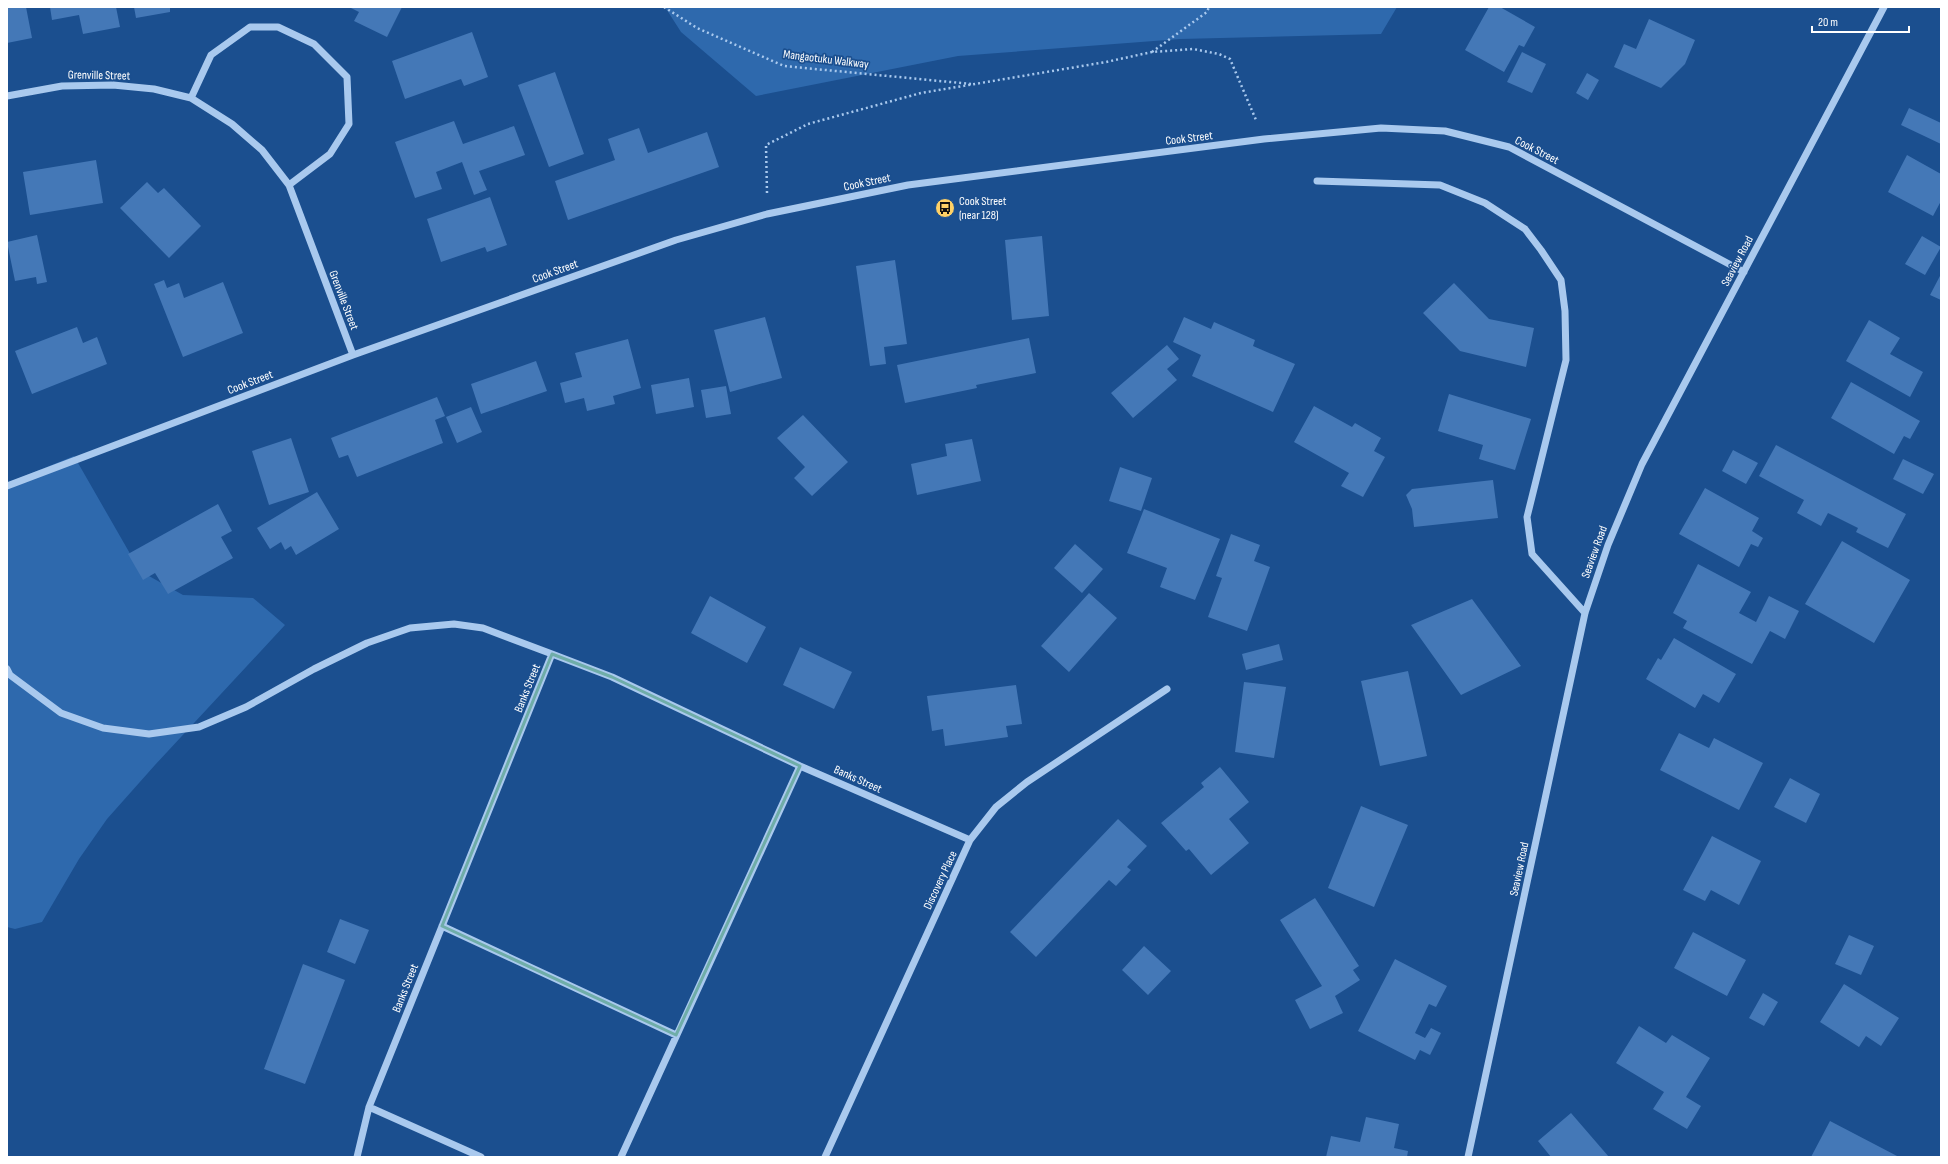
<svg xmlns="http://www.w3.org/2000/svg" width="1948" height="1164" font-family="'Sofia Sans Condensed',sans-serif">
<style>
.green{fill:#2e69ad}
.building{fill:#4478b7}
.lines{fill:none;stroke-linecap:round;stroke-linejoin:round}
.path{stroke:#a9c9ee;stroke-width:2.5;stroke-dasharray:2 3;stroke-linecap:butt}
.minor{stroke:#a9c9ee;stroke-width:7}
.marked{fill:none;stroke:#6fada8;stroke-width:3;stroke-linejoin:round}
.labels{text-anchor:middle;stroke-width:3.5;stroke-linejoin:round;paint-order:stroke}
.street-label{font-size:12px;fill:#fff;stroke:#1b4f8f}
.poi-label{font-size:12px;fill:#fff;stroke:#1b4f8f;text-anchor:start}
</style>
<rect width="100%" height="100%" fill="#1b4f8f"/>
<path class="green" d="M665,7H1397L1381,34L1180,39L958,56L756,96L681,32Z
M74,456L140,571L183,595L253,598L285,625L155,765L107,819L79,859L42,922L15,929L7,927V483Z"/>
<path class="building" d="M7,7H26L32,38L7,43Z
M50,7H116L120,27L83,34L79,15L52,20Z
M134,7H170V12L136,18Z
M349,7H402L387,37L354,21L359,12Z
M1489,7H1500L1535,27L1524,47L1519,45L1504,72L1465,50Z
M1649,19L1695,40L1685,64L1661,88L1614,67L1624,44L1636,49Z
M472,32L488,77L464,86L461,79L405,99L392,61Z
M1522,52L1546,64L1532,93L1507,82Z
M555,72L584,154L549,167L518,85Z
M1587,73L1599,80L1588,100L1576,93Z
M1909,108L1941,123V144L1901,125Z
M454,121L463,144L514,126L525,155L479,171L487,190L474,195L462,162L436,172L442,189L415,198L395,142Z
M639,128L648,153L707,132L719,167L568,220L555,181L615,160L608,139Z
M1907,155L1941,174V201L1933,216L1888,192Z
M96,160L103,203L30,215L23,172Z
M147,182L158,193L164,188L201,226L169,258L120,208Z
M490,197L507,245L487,252L485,247L441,262L427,219Z
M37,235L47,282L37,284L36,277L15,281L7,242Z
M1042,236L1049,316L1012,320L1005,240Z
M1922,236L1941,247L1925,275L1905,264Z
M895,260L907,344L884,347L886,364L870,366L856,266Z
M1941,274V300L1930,295Z
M164,280L167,288L179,283L184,298L223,282L243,333L183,357L154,284Z
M1454,283L1489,319L1534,328L1526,367L1460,351L1423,313Z
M765,317L782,378L730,392L714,330Z
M1184,317L1211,329L1214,322L1255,340L1253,346L1295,364L1273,412L1192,376L1201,355L1173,342Z
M1869,320L1900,338L1890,354L1923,372L1910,397L1846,361Z
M77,327L83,343L97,337L107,364L32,394L15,351Z
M1029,338L1036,373L976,385L977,388L905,403L897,365Z
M628,339L641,388L613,396L615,404L587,411L584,398L565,403L560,383L582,377L575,353Z
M1167,345L1179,359L1167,369L1177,380L1133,418L1111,393Z
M536,361L547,391L481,414L471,384Z
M689,378L694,407L656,414L651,385Z
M1851,382L1920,421L1910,439L1904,436L1894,454L1831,418Z
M726,386L731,414L706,418L701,390Z
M1449,394L1531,419L1515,470L1479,459L1483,445L1438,431Z
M437,397L445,416L435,420L443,443L357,477L348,455L339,458L331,438Z
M1314,406L1352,427L1355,423L1381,438L1374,451L1385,457L1363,497L1341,486L1349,473L1294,442Z
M471,407L482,432L457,443L446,417Z
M803,415L848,462L812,496L794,478L805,467L777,438Z
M291,438L309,492L269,505L252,451Z
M972,439L981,481L917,495L911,464L947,456L945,444Z
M1776,445L1906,514L1888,548L1856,532L1858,528L1828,513L1821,526L1797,513L1804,500L1759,476Z
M1733,450L1758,463L1746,484L1722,471Z
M1903,459L1934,474L1923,494L1893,479Z
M1120,467L1152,478L1141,511L1109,501Z
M1493,480L1498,518L1414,527L1412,509L1406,495L1412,489Z
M1705,488L1759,518L1752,531L1763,538L1758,547L1751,544L1739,567L1679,534Z
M317,492L339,529L296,555L291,546L285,550L281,542L270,549L257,528Z
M218,504L232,531L221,537L233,558L168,594L155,573L143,580L128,554Z
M1144,509L1220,539L1195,600L1160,587L1167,568L1127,553Z
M1231,534L1260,545L1254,561L1270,567L1247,631L1208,617L1222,578L1216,576Z
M1842,541L1910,580L1874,643L1805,604Z
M1075,544L1103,569L1082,593L1054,568Z
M1698,564L1751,592L1739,613L1756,622L1769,596L1799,611L1785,639L1770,631L1752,664L1683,628L1687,621L1673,613Z
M1089,593L1117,618L1069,672L1041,646Z
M710,596L766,627L747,663L691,633Z
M1472,599L1521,666L1461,695L1411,625Z
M1674,638L1736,674L1719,703L1703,694L1695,708L1646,679L1658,658L1661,660Z
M1279,644L1283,660L1246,670L1242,654Z
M800,647L852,672L834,709L783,685Z
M1408,671L1427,756L1380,766L1361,681Z
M1244,682L1286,687L1274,758L1235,752Z
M1016,685L1022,724L1006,726L1008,737L945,746L943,729L932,731L927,696Z
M1679,733L1709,748L1714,738L1763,763L1739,810L1660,770Z
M1220,767L1249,802L1229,819L1249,843L1211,875L1189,849L1186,851L1161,823L1204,787L1201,783Z
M1790,778L1820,794L1806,823L1774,807Z
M1361,806L1408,825L1374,907L1328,888Z
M1118,819L1147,846L1127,867L1131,870L1116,886L1109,880L1036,957L1010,932Z
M1712,836L1761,861L1739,905L1711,890L1705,901L1683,890Z
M1315,898L1359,966L1353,970L1360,980L1335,996L1343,1013L1310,1029L1295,1000L1322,986L1280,920Z
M340,919L369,930L355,964L327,952Z
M1693,932L1746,960L1727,996L1674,968Z
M1849,935L1874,946L1861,975L1835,964Z
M1144,946L1171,971L1148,995L1122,970Z
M1395,959L1447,986L1436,1007L1429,1004L1415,1033L1425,1038L1431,1028L1441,1033L1430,1055L1420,1050L1415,1060L1358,1031Z
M303,964L345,980L305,1084L264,1069Z
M1844,984L1899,1018L1881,1046L1866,1036L1859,1047L1820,1022Z
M1763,993L1778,1002L1764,1026L1749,1018Z
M1639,1026L1666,1043L1672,1035L1710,1058L1686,1097L1701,1106L1687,1129L1653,1109L1664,1092L1616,1063Z
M1571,1113L1609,1157H1551L1538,1141Z
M1366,1117L1399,1124L1394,1148L1408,1151L1407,1157H1326L1331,1136L1360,1142Z
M1830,1121L1899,1157H1811Z"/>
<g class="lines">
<path class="path" d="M664,7L697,28L784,66L971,84
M1152,52L1207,12L1209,7
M767,193L766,145L808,124L921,93L1106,62L1152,52L1193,49L1219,54L1230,59L1256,120"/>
<path class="minor" d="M7,96L62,86L113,85L154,89L191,98L232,124L262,150L289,185L353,355
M191,98L211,55L250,27H278L314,44L347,77L349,124L330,154L289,185
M1317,181L1440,185L1485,203L1525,229L1541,250L1561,280L1565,311L1566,360L1527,517L1532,554L1585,613
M7,486L353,355L676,240L767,214L908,185L1264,139L1381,128L1445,131L1509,147L1744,272
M7,669L10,675L61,713L103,728L149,734L199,727L246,707L314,669L367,643L410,628L454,624L483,628L552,654
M442,926L676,1035
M369,1107L481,1157
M357,1157L369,1107L552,654L612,677L800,766L970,840
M621,1157L800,766
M825,1157L970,840L996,807L1027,782L1167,689
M1468,1157L1585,613L1608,545L1642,464L1884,7"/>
</g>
<path class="marked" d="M552,654L612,677L800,766L676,1035L442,926Z"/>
<defs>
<g id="bus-disc" transform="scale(1)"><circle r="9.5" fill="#ffd166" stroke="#1b4f8f"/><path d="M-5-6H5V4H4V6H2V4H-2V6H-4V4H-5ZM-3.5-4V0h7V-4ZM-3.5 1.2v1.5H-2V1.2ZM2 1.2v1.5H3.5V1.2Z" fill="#111"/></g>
</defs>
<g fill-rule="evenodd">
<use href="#bus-disc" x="945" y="208"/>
</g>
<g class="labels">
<g class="street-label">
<text transform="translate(826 59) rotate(7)" y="4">Mangaotuku Walkway</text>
<text transform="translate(99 75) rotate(1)" y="4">Grenville Street</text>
<text transform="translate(1189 138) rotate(-7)" y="4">Cook Street</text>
<text transform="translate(1537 150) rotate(27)" y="4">Cook Street</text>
<text transform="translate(867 182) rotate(-12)" y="4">Cook Street</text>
<text transform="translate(1737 261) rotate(-62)" y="4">Seaview Road</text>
<text transform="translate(555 271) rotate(-20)" y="4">Cook Street</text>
<text transform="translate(344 300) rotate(69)" y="4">Grenville Street</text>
<text transform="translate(250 382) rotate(-21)" y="4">Cook Street</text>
<text transform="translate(1594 552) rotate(-70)" y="4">Seaview Road</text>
<text transform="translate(527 688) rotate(-68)" y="4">Banks Street</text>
<text transform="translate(858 779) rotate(24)" y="4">Banks Street</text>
<text transform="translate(1519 869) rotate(-78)" y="4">Seaview Road</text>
<text transform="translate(940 880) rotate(-65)" y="4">Discovery Place</text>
<text transform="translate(405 988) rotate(-68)" y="4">Banks Street</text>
</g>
<g class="poi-label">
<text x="959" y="205">Cook Street<tspan x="959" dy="14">(near 128)</tspan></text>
</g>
</g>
<rect width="1948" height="1164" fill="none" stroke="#ffffff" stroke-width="16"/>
<path d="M1812 26v6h97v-6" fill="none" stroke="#ffffff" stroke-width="2"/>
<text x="1818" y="26" font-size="12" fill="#ffffff" stroke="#1b4f8f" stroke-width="3" paint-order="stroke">20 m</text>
</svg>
